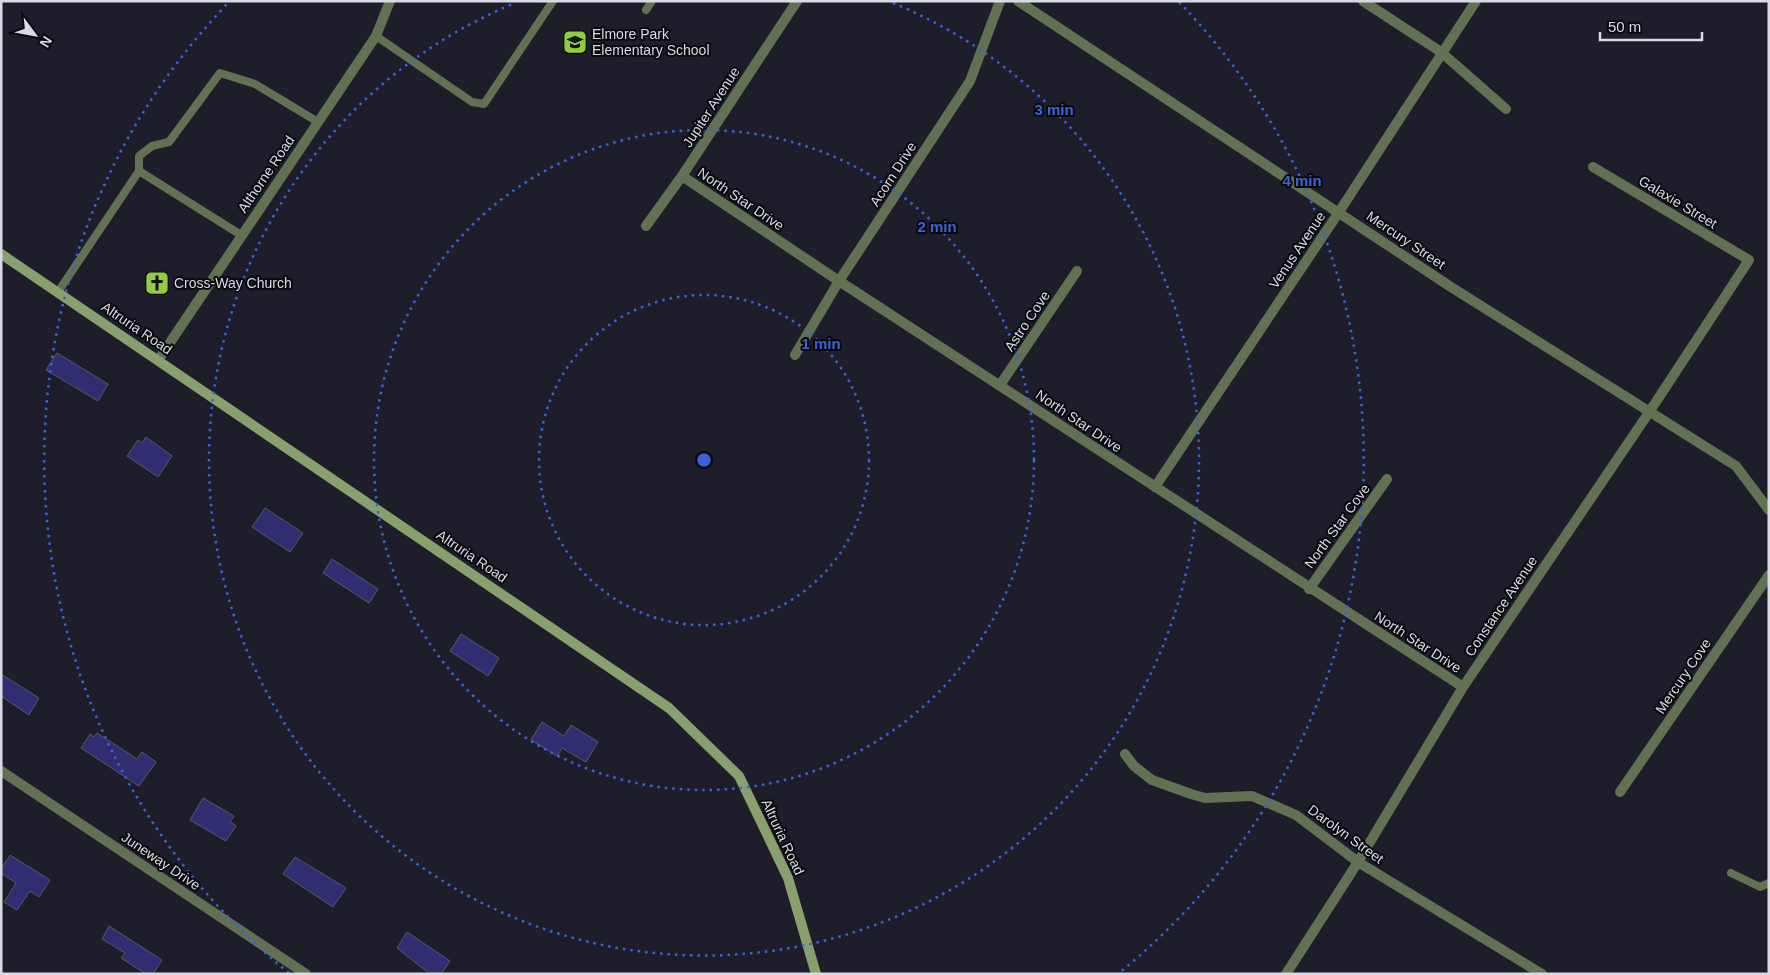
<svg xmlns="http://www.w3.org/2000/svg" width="1770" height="975" font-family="Arial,sans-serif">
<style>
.building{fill:#312d71;stroke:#565766}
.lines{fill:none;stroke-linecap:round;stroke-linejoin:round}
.lane{stroke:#627152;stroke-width:8}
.street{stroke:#627152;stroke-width:10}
.secondary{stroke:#88a06e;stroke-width:10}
.ring{fill:none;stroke:#3963da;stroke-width:2.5;stroke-dasharray:2.5 5}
.labels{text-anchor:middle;stroke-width:4;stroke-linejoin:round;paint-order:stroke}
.poi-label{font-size:14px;fill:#d9dae3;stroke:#09090e;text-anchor:start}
.street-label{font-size:14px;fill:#d9dae3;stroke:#09090e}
.centre{fill:#3963da;stroke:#09090e;stroke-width:2.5}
.ring-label{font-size:15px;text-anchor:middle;font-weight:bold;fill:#3963da;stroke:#09090e;stroke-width:4;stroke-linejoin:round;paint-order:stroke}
</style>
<rect width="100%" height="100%" fill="#1e1e2b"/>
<path class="building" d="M57,353L108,384L98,401L46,370Z
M146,437L172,456L158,477L127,456L138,440L142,443Z
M265,508L303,533L290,552L252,527Z
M332,559L378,589L369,603L323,573Z
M461,634L499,658L488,676L450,651Z
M1,674L39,698L29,715L1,696Z
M542,722L564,736L571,725L598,742L586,762L562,748L557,756L531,740Z
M97,733L137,759L142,752L156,762L139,786L81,748L90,734L94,737Z
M203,798L234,816L230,822L236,826L226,841L190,820Z
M10,855L50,880L39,897L30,891L17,910L4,902L16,883L1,873V869Z
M295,857L346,888L333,907L283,874Z
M109,926L162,960L153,974H146L121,958L125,953L102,939Z
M407,932L450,961L441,974H430L397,948Z"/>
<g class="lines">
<path class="lane" d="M646,10L652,1
M376,36L472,102L484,104L553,1
M139,171V156L152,146L169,142L220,73L255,84L318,122
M58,292L139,171L241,235
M1731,873L1760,887L1769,883"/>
<path class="street" d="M1018,1L1451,287L1736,466L1769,510
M1363,1L1441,52L1506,109
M682,176L839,281L1463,687
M646,226L682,176L797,1
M795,355L839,281L970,81L1000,1
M159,359L376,36L390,1
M1000,385L1077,271
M1155,487L1339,212L1476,1
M1309,589L1387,479
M1125,754L1134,766L1152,780L1191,794L1205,798L1252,796L1296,815L1358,862L1542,974
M1,771L306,974
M1620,792L1769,575
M1286,974L1358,862L1463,687L1650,411L1749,260L1593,167"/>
<path class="secondary" d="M1,254L669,708L739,776L788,878L816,974"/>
</g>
<g class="ring">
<circle cx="704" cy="460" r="165"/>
<circle cx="704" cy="460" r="330"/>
<path d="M893 3A495 495 0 1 1 515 3"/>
<path d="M289 973A660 660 0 0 1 229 2M1179 2A660 660 0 0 1 1119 973"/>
</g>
<defs>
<g id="school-square" transform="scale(1.25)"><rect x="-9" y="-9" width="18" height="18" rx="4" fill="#92cd3e" stroke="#09090e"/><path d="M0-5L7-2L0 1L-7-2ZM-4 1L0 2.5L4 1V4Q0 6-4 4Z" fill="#111"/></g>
<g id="church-square" transform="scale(1.25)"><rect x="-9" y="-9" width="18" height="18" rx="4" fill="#92cd3e" stroke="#09090e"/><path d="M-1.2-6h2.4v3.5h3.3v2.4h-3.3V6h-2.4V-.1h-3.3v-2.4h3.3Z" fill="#111"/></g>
</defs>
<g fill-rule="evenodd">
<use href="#school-square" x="575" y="42"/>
<use href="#church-square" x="157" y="283"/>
</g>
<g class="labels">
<g class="poi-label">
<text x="592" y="39">Elmore Park<tspan x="592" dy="16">Elementary School</tspan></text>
<text x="174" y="288">Cross-Way Church</text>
</g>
<g class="street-label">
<text transform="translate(711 107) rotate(-57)" y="5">Jupiter Avenue</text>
<text transform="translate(266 174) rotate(-56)" y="5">Althorne Road</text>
<text transform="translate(893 174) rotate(-57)" y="5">Acorn Drive</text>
<text transform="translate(741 199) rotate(34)" y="5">North Star Drive</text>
<text transform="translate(1678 202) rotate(31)" y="5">Galaxie Street</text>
<text transform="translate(1406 240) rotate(34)" y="5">Mercury Street</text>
<text transform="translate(1297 250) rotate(-56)" y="5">Venus Avenue</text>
<text transform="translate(1027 321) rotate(-56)" y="5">Astro Cove</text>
<text transform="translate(137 328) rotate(34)" y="5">Altruria Road</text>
<text transform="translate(1079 421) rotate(34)" y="5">North Star Drive</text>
<text transform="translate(1337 526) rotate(-54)" y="5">North Star Cove</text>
<text transform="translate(472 556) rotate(34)" y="5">Altruria Road</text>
<text transform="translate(1501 606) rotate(-56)" y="5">Constance Avenue</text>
<text transform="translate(1418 642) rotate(33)" y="5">North Star Drive</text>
<text transform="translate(1683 676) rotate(-56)" y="5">Mercury Cove</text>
<text transform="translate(1346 834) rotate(36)" y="5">Darolyn Street</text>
<text transform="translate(783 837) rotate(65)" y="5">Altruria Road</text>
<text transform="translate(161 861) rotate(34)" y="5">Juneway Drive</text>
</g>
</g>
<circle cx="704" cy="460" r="8" class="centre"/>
<g class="ring-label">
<text x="1054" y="115">3 min</text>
<text x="1302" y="186">4 min</text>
<text x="937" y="232">2 min</text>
<text x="821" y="349">1 min</text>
</g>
<rect width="1770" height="975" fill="none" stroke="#d9dae3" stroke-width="5"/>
<g transform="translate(35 35) rotate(122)" stroke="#09090e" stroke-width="4" paint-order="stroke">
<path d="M0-4L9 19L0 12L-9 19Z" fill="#d9dae3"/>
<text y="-8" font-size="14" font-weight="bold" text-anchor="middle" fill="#d9dae3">N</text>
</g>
<path d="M1600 32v8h102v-8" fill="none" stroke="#d9dae3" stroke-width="2.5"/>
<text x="1608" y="32" font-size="15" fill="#d9dae3" stroke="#09090e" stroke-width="4" paint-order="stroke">50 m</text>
</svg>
